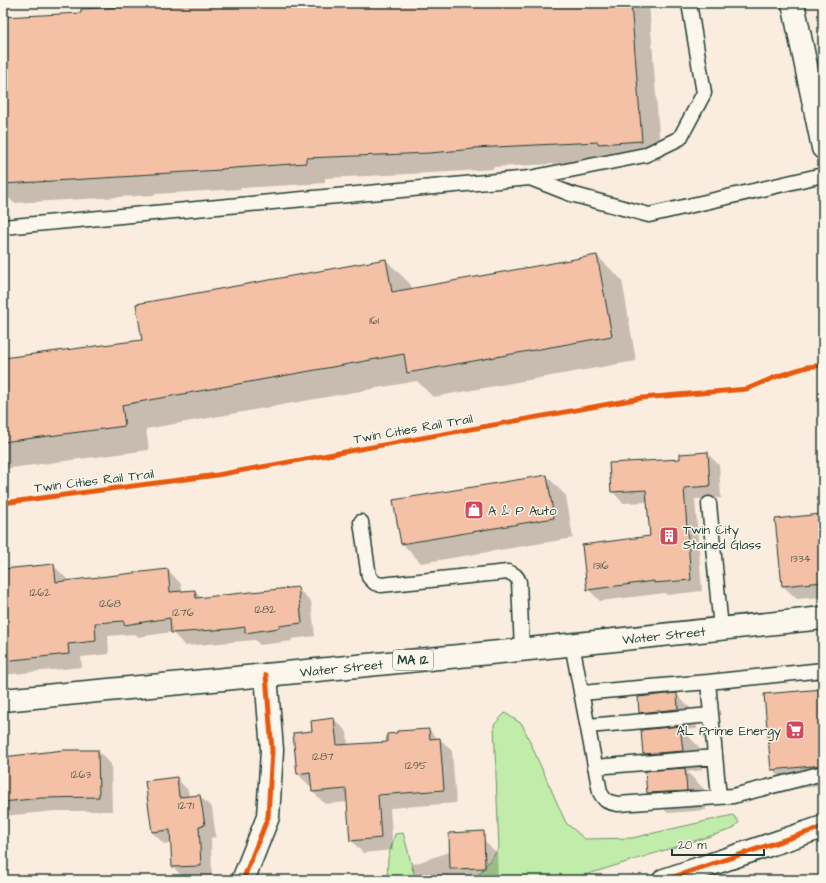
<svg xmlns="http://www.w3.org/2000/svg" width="826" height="883" font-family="'Architects Daughter',sans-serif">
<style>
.green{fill:#c1eca9;stroke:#70946e}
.shadow{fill:#0003}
.building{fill:#f5c1a6;stroke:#1f3d34}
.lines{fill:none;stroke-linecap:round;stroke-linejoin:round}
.lane-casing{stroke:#1f3d34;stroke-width:17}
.street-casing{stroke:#1f3d34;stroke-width:25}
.secondary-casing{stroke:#1f3d34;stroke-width:25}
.highway-casing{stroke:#1f3d34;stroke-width:25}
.lane{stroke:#fbf7ec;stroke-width:14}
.street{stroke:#fbf7ec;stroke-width:22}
.secondary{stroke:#fbf7ec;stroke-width:22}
.highway{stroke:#fbf7ec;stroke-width:22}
.cycleway-casing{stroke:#fbf7ec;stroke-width:8}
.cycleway{stroke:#e8590c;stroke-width:5}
.labels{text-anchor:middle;stroke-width:3;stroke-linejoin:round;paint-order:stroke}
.number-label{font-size:11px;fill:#545e50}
.shield{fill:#fbf7ec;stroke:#61756b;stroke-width:1}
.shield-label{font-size:12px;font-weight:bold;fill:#1f3d34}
.street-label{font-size:13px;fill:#1f3d34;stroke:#fbf7ec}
.poi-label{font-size:13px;fill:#1f3d34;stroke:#fbf7ec;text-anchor:start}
</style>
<rect width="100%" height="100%" fill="#faecde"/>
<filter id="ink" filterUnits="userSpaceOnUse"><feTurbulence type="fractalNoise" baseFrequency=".025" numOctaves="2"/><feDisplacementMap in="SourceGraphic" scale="8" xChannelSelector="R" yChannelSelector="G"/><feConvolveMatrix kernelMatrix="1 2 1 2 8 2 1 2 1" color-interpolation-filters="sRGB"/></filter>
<g filter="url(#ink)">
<path class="green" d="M505,713L522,724L566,823L585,839L632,838L733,815L739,822L733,829L569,880H463L476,878L499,848L494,725Z
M403,833L416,880H387L388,858L395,834Z"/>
<path class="shadow" d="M186,3H649L661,160L618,163L616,161L493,167V169L450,172L325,178V183L240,188V189L155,194V195L14,203L3,192V18L82,14L167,6Z
M597,256L622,280L636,361L433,397L417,381L146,429L149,450L3,469V359L143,341L386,260L411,285V289Z
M707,453L719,465L721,498L695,499L702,591L667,595L665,593L600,601L588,589L651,537L648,502L623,503L612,491L681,460Z
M547,476L566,496L573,538L421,563L402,543Z
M820,515L823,517V597L797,599L783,586L776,520Z
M54,566L67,579L68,581L168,570L181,584L182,593L195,592L202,599L297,588L311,601L315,636L291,639L292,641L260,645L255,640L185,646L172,632L138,637L135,634L108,636L109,654L81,657L82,667L3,675V596Z
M823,692V786L791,789L772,769Z
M676,694L696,714L697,729L682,730L699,747L702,770L687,772L704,789L706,810L668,813L648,793L646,772L661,771L644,754L642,731L657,729L640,712Z
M334,719L347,732L348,746L388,743L429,730L438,739H440L452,751L456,803L390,808L393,850L363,853L351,840L348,802L325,804L313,792L312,785L310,786L297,773L313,732Z
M98,751L111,764L112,811H55L3,816V758Z
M176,778L188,790L189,797L200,796L212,808L216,837L211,838L212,878L185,879L173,867L172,843L164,844L152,832Z
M484,840L497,853L498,880H422L412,870L411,865Z"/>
<path class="building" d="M166,3H631L642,141L598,144V142L474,148V149L430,153L306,158V163L221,169V170L136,175V176L3,184V17L81,13V9L166,5Z
M597,255L612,336L407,373L404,354L122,405L125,426L3,442V358L142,340L136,304L386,259L392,292Z
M708,452L710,486L684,488L691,580L654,583V581L587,590L582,545L650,536L646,490L611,492L609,463L680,459V454Z
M547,475L554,518L401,544L393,500Z
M821,514L823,534V582L782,586L775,519Z
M54,564L56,582L168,569L170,592L195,590L196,598L298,587L302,623L279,626V628L245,633V627L230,629L171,633L170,618L124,625V621L95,623L96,641L68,644L69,654L3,661V569Z
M823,689V765L771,770L764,694Z
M677,693L678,709L639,713L638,697Z
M334,718L337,745L387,742V734L397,733V731L429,729L430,739L440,738L444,790L378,795L381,838L350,841L346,789L312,792L310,772L297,774L293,733L312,731L311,721Z
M680,726L683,751L643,754L641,730Z
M64,750H98L99,797L41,798L3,802V757Z
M685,768L687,791L647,793L645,771Z
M177,777L179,797L200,795L205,825L199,826L201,866L172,867L170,830L152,832L145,781Z
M484,831L485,868L450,869L449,833Z"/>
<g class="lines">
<g class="lane-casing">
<path id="lane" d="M530,178L645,155L680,138L704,93L689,3
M3,227L530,178L571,194L649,215L823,175
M709,504L721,629
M361,522L369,577L375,583L381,585L508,572C514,574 517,576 519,582L522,650
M572,644L600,792C605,802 608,802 618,804L733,796L823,773
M708,682L719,797
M581,693L708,682L823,670
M588,726L711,715
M595,767L715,757"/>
</g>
<g class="street-casing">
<path id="street" d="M243,880L268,817L272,750L266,675
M664,880L823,827"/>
</g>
<g class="secondary-casing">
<path id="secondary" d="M793,3L823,148"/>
</g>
<g class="highway-casing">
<g id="highway">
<path id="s1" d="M3,700L266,675L510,651L823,618"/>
</g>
</g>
<use href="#lane" class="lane"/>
<use href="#street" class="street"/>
<use href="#secondary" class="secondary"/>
<use href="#highway" class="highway"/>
<g class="cycleway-casing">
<path id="cycleway" d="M3,503L217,475L642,398L747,389L778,376L807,367L823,365
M243,880L268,817L272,750L266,675
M664,880L823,827"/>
</g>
<use href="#cycleway" class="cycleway"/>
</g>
</g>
<defs>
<g id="shop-square" transform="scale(1)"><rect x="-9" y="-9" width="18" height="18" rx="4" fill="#d1495b" stroke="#fbf7ec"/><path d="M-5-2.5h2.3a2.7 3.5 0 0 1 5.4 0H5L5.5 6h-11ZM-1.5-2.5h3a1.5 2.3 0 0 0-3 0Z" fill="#fff"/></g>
<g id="building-square" transform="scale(1)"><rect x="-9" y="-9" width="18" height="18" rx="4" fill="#d1495b" stroke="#fbf7ec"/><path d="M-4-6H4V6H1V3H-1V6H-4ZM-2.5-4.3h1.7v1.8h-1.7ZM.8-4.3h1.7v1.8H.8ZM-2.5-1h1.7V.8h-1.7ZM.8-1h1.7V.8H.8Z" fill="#fff"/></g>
<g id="supermarket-square" transform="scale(1)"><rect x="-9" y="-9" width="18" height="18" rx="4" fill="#d1495b" stroke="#fbf7ec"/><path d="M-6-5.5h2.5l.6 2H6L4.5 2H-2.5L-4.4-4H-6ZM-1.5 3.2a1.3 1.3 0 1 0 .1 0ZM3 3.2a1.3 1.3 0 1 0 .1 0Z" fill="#fff"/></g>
</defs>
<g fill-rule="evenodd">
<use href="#shop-square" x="474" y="510"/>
<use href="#building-square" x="669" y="536"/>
<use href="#supermarket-square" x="795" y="730"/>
</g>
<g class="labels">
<g class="number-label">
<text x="374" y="324">161</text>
<text x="801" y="562">1334</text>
<text x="601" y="569">1316</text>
<text x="40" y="596">1262</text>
<text x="110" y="607">1268</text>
<text x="265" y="613">1282</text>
<text x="183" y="616">1276</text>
<text x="323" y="760">1287</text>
<text x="416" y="769">1295</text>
<text x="81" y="778">1263</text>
<text x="186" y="809">1271</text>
</g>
<rect class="shield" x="393" y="650" width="40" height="20" rx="3"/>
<g class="shield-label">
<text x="413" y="664">MA 12</text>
</g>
<g class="street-label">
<text transform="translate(413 428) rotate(-10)" y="5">Twin Cities Rail Trail</text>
<text transform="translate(94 480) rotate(-7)" y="5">Twin Cities Rail Trail</text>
<text dy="5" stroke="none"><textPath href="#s1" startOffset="664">Water Street</textPath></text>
<text dy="5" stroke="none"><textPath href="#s1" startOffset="340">Water Street</textPath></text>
</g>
<g class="poi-label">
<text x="488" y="515">A &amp; P Auto</text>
<text x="683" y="534">Twin City<tspan x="683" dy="15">Stained Glass</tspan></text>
<text x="781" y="735" text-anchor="end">AL Prime Energy</text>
</g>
</g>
<rect width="826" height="883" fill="none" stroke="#fbf7ec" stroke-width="16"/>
<rect x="8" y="8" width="810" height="867" fill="none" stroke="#1f3d34" stroke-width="1.5" filter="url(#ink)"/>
<path d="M672 849v6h92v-6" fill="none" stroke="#1f3d34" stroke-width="2"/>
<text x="678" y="849" font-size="12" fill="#1f3d34" stroke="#fbf7ec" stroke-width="3" paint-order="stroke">20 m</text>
</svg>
